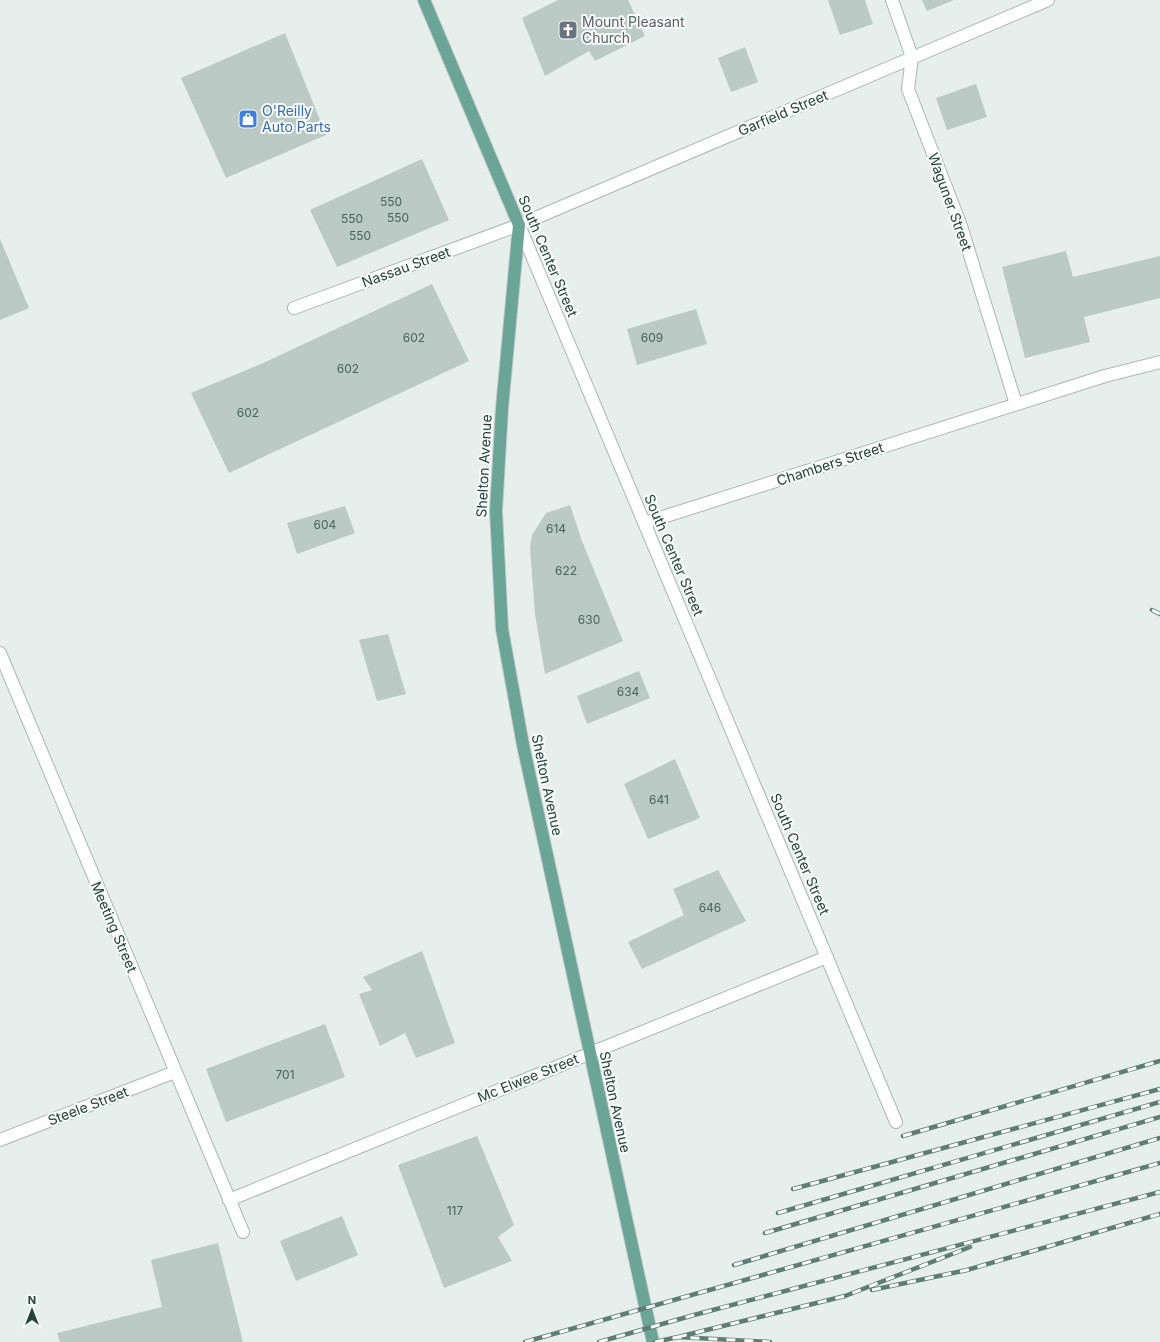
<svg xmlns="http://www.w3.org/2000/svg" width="1160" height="1342" font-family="Inter,sans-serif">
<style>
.building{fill:#bbcac4}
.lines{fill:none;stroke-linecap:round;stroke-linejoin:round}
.minor-casing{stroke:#a8b8b2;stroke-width:14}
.major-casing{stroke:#c2cac8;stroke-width:14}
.minor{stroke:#fff;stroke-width:12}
.major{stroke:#6aa596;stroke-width:12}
.rail-casing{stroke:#5f7d75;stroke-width:4.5}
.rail{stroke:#f7fbf9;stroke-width:3;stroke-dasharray:9;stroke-linecap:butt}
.labels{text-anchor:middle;stroke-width:4;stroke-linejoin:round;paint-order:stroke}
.number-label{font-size:12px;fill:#4a645c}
.worship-label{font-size:14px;fill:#5b616d;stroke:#f7fbf9;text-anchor:start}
.shop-label{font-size:14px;fill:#366cbe;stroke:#f7fbf9;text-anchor:start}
.street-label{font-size:14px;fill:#24423a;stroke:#f7fbf9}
</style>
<rect width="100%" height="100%" fill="#e6efeb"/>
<path class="building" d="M558,0H628L645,36L595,61L589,51L545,76L522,18Z
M828,0H865L873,24L840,35Z
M922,0H954L927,11Z
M285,33L326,135L226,178L181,78Z
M745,47L758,82L731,92L718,58Z
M976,84L987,117L947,130L936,98Z
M422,159L449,220L337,267L310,210Z
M0,239L29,308L0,320Z
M1066,251L1073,277L1160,256V298L1084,317L1090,342L1025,358L1002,267Z
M432,284L469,361L229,473L191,393L261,364Z
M696,309L707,344L637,365L627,329Z
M570,505L582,541L623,641L545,674L535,614L530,547L532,535L546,513Z
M345,506L355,533L297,554L287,523Z
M388,634L406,694L377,701L359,640Z
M639,671L650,698L587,724L577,696Z
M675,759L700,818L648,839L624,784Z
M718,870L746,921L642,969L628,942L684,915L673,889Z
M422,951L455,1043L416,1058L405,1033L380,1046L359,994L372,990L363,977Z
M325,1024L345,1077L226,1122L206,1069Z
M477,1136L514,1225L498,1237L512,1261L444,1288L398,1165Z
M342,1216L358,1255L296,1281L280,1241Z
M218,1243L243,1342H60L57,1333L162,1307L151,1260Z"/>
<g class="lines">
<g class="minor-casing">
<path id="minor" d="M892,0L912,57L908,89L961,226L1016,404
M519,225L896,1122
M294,308L519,225L1048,0
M644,523L1105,376L1160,362
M0,653L243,1232
M0,1140L175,1072
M229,1200L827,957"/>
</g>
<g class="major-casing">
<path id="major" d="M424,0L519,225L502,408L496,511L502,629L523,745L653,1342"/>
</g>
<use href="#minor" class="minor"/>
<use href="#major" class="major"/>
<g class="rail-casing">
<path id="rail" d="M1152,610L1160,614
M903,1136L1160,1061
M793,1189L1160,1089
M778,1213L1160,1102
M765,1233L1160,1117
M734,1265L1160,1138
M872,1290L967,1270L1160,1214
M678,1337L845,1296L970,1247
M525,1342L1160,1163
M599,1342L694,1315L1160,1192
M655,1342L678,1337L770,1342"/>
</g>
<use href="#rail" class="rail"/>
</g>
<defs>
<g id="church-square" transform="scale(1)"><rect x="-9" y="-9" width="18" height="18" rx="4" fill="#6b7280" stroke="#f7fbf9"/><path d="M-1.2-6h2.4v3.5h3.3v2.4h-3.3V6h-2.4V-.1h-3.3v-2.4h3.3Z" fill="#fff"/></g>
<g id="shop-square" transform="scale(1)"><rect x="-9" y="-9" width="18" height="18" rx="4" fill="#3f7fe0" stroke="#f7fbf9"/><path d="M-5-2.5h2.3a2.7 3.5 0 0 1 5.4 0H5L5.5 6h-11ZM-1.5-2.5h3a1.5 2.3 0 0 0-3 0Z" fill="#fff"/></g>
</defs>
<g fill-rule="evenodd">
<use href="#church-square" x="568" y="30"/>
<use href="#shop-square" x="248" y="119"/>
</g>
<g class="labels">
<g class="number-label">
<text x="391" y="206">550</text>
<text x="398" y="222">550</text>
<text x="352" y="223">550</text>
<text x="360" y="240">550</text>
<text x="414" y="342">602</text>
<text x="652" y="342">609</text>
<text x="348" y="373">602</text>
<text x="248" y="417">602</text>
<text x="325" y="529">604</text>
<text x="556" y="533">614</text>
<text x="566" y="575">622</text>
<text x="589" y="624">630</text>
<text x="628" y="696">634</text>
<text x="659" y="804">641</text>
<text x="710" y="912">646</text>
<text x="285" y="1079">701</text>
<text x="455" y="1215">117</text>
</g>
<g class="worship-label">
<text x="582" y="27">Mount Pleasant<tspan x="582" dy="16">Church</tspan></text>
</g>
<g class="shop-label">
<text x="262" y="116">O'Reilly<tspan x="262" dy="16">Auto Parts</tspan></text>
</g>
<g class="street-label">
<text transform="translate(783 113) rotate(-23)" y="5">Garfield Street</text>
<text transform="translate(950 202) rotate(70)" y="5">Waguner Street</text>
<text transform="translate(548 256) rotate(67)" y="5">South Center Street</text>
<text transform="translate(406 267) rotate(-20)" y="5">Nassau Street</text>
<text transform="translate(830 464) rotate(-18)" y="5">Chambers Street</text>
<text transform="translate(484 466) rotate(-87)" y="5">Shelton Avenue</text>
<text transform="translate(674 555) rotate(67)" y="5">South Center Street</text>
<text transform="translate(547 785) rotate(78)" y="5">Shelton Avenue</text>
<text transform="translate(800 854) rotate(67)" y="5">South Center Street</text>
<text transform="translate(114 927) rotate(67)" y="5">Meeting Street</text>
<text transform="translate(528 1078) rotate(-22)" y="5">Mc Elwee Street</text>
<text transform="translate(615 1102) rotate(78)" y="5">Shelton Avenue</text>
<text transform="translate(88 1106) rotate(-21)" y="5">Steele Street</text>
</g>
</g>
<g transform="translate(32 1310)" stroke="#f7fbf9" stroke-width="3" paint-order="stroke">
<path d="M0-3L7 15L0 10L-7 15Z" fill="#24423a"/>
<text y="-6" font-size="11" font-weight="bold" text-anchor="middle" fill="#24423a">N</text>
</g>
</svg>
